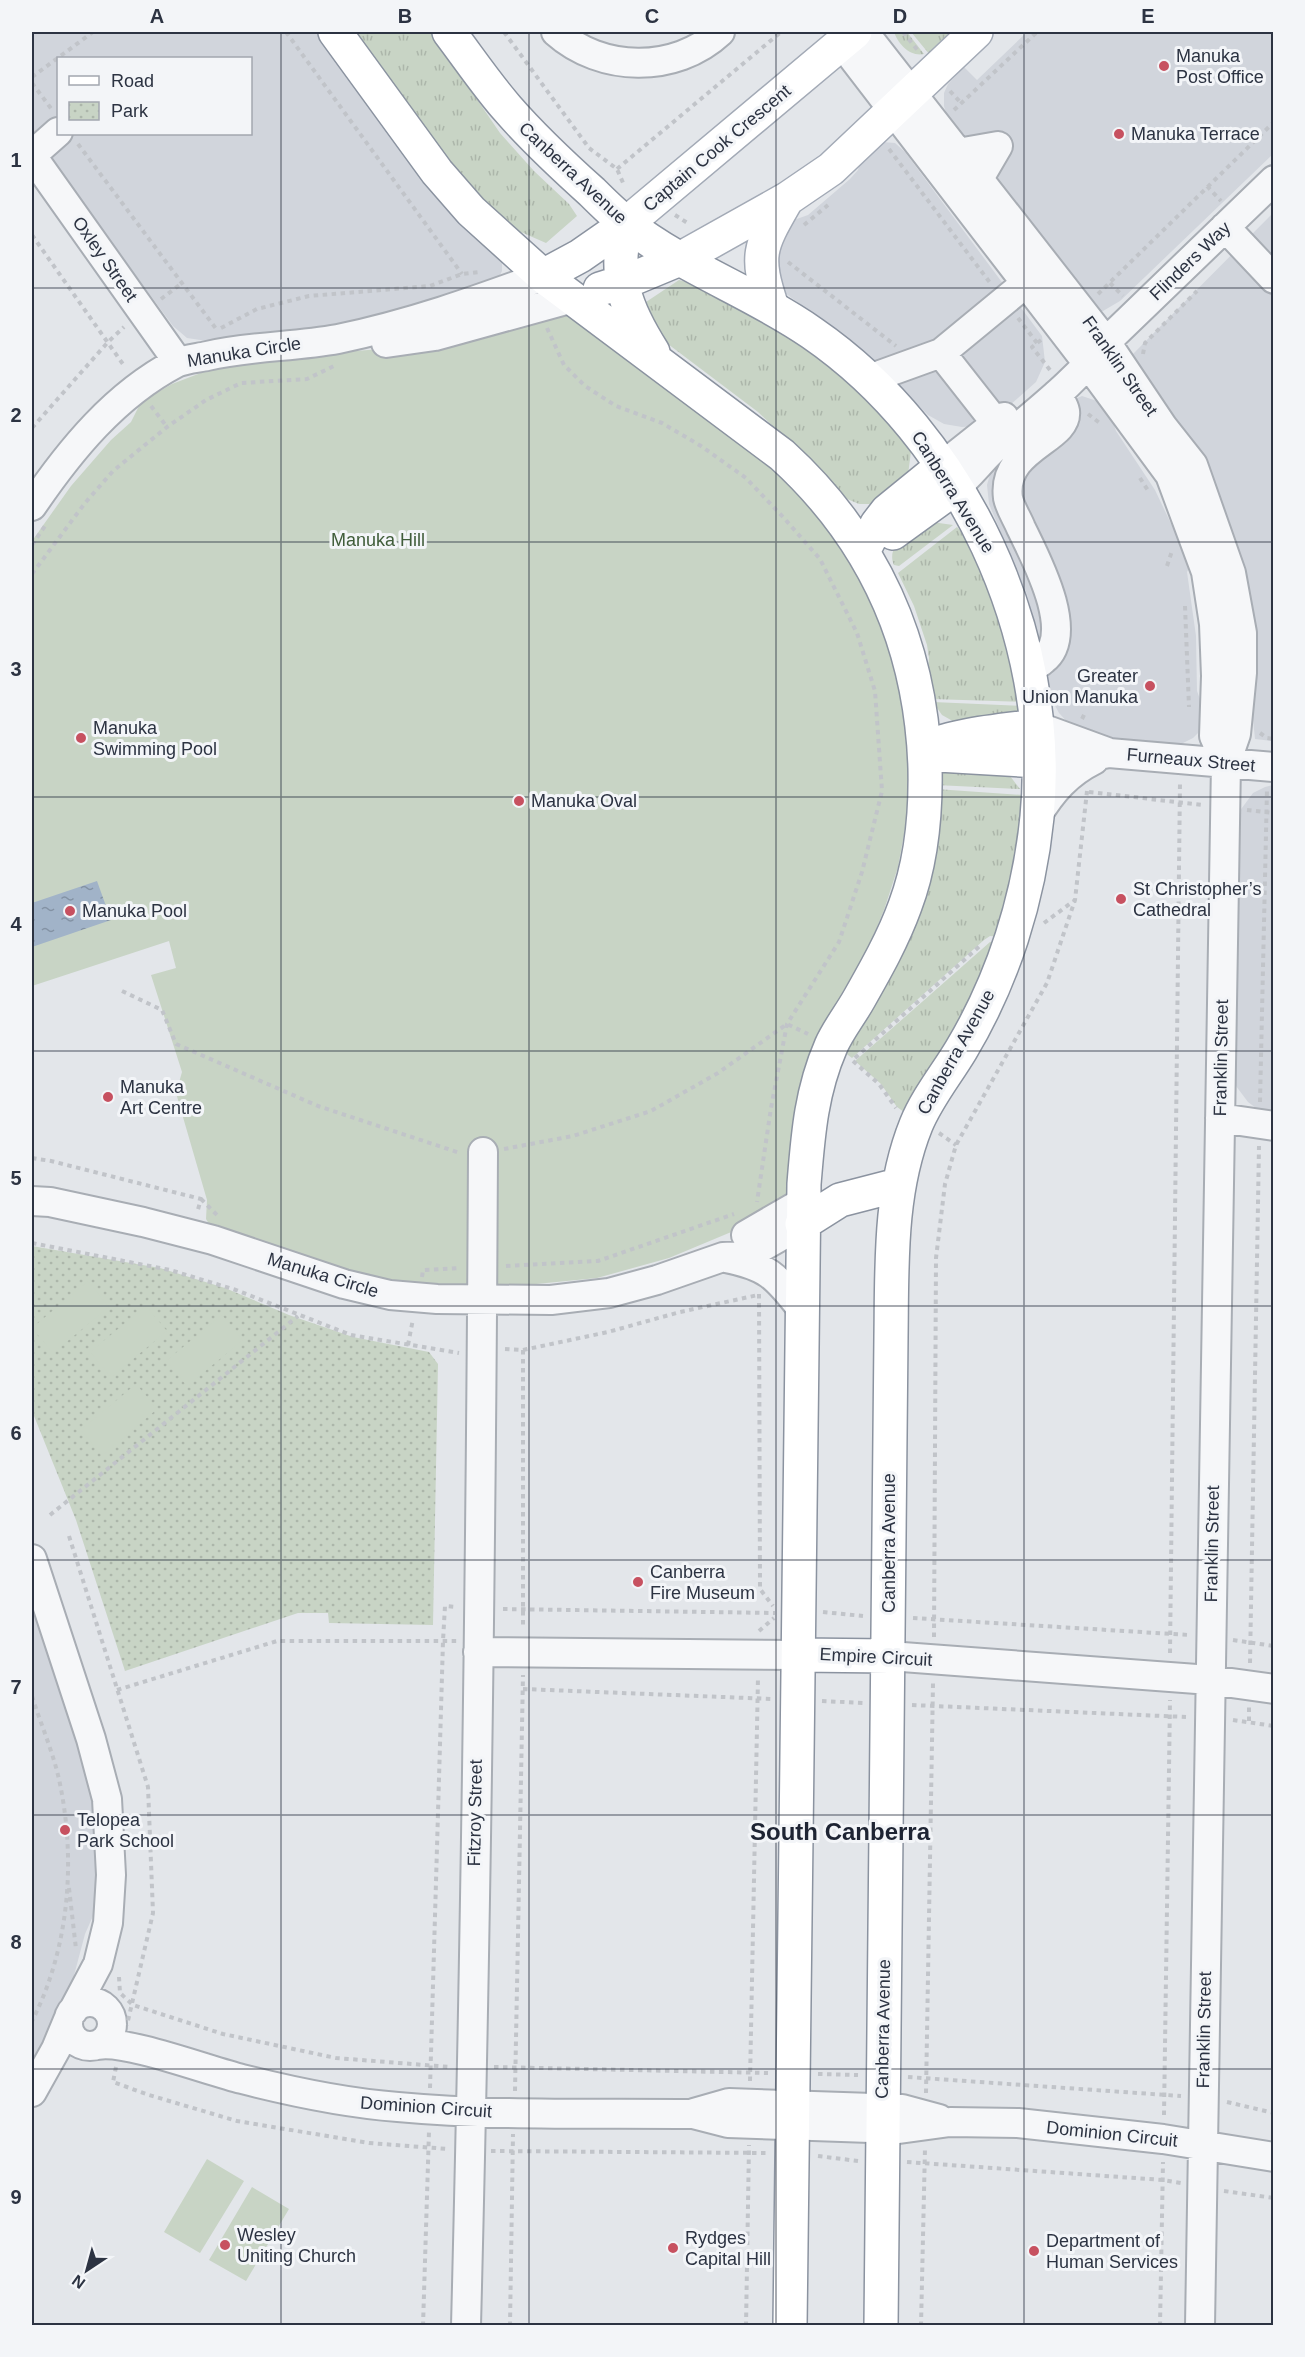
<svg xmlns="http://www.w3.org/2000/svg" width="1305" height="2357" font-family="Arial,sans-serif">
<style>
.built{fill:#d1d5dc;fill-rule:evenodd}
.grass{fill:url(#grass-tufts)}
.park{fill:url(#park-dots)}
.pitch{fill:#c8d4c5}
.water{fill:url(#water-ripples)}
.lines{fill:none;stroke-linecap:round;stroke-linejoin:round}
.minor-casing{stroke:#a8adb4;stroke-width:32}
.major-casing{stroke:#a3aab6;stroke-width:36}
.highway-casing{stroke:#8b93a0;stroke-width:36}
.path{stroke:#c1c4c9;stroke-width:4;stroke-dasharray:4.5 4.5;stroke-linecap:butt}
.minor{stroke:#f6f7f9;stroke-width:28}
.major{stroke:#fff;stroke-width:33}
.highway{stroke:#fff;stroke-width:33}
.grid{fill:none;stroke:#2c3342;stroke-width:1.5;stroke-opacity:0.55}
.poi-dot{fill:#c75160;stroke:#f3f5f8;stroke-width:2}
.labels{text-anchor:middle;stroke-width:6;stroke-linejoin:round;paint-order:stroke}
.poi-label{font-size:18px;fill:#2c3342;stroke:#f3f5f8;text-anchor:start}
.street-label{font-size:18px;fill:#2c3342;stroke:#f3f5f8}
.park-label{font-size:18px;fill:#405d3a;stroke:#f3f5f8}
.district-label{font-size:24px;font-weight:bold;fill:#1e2433;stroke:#f3f5f8}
.neatline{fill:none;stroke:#2c3342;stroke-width:2}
.grid-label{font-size:20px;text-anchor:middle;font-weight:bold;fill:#2c3342}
</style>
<defs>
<pattern id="grass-tufts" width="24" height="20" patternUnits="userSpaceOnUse" patternTransform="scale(1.5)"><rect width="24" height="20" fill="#c8d4c5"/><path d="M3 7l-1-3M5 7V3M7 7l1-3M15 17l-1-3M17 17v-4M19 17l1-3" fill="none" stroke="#acb6aa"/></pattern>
<pattern id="park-dots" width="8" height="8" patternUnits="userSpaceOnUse" patternTransform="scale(1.5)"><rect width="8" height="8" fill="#c8d4c5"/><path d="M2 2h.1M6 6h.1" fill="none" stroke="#acb6aa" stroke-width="1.8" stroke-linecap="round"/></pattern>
<pattern id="water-ripples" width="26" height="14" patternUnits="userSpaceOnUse" patternTransform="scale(1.5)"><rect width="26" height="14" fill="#a1b3c8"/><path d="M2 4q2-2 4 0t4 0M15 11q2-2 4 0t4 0" fill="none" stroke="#8392a4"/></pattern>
</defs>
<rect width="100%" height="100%" fill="#e3e6ea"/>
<path class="built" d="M32,32H322L502,260V271L499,277L417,308L333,326L256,333L207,341L187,338L173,326L32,135ZM58,58H250V134H58Z
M1027,32H1273V154L1120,301L1103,311H1097L1066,275L946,113L944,106V93L948,84L964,67L977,80Z
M882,142L895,143L905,152L1042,336L1045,362L1036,382L1002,412L977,426L962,427L944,424L928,415L859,348L785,293L769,269L791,221L808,215L850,179L858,170L861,159Z
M1273,213V741L1255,739L1235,542L1133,354Z
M1082,396L1100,402L1111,416L1116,431L1155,490L1174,530L1181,534L1191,564L1187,572L1196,636L1197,691L1204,710L1200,731L1193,738L1181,744L1100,738L1071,726L1059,713L1051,698L1027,594L989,504L987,485L992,467L1052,409Z
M1273,785V1113L1256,1108L1248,1102L1236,1086L1233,1076L1239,812L1253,793L1265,787Z
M32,1603L85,1766L98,1834L97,1907L85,1934L72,1983L41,2048L32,2063Z"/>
<path class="grass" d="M347,32H431L500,133L534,171L569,204L577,216L546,243L514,229L475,199Z
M894,32H907L924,54C910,57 898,44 894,32Z
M911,32H963L930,55Z
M679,280L702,286L777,324L868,393L911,451L908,475L874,504H859L840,496L797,449L758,412L660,338L643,304Z
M932,522L953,525L899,566L894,565C884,543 917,530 932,522Z
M957,527L979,551L1022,702L931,699L927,677L929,658L927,645L914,606L898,573Z
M933,702L1023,706L1024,720L958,724L942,715Z
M937,761L1010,776L1020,789L936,785Z
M936,789L1023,795L1025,807L1000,937L990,936L984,940L852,1058L844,1052Z
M990,942H994L968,1012L904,1112L897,1107L881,1084L855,1061Z"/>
<path class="park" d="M32,1246L160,1268L225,1288L289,1315L353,1337L429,1352L438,1364L433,1625L329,1623L328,1613H298L125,1671L76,1520L32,1411Z"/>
<path class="pitch" d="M572,313L773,466L836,536L883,625L902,691L910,773L905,829L898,867L884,910L870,944L824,1025L805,1068L796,1106L793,1180L786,1198L748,1225L669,1258L597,1278L526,1285L436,1289L405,1285L345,1272L209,1224L206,1219L207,1200L176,1093L182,1072L151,975L176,968L169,941L32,986V541L71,486L111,440L131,422L141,402L172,384L206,371L226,365L265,358L394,348Z
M88,1281L109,1307L53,1353L32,1328Z
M146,1306L167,1331L111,1377L90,1352Z
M222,1315L243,1340L187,1386L166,1361Z
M136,1384L157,1409L102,1456L81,1430Z
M207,2159L244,2181L200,2253L164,2232Z
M252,2187L289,2209L246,2281L209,2260Z"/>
<path class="water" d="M97,881L111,920L32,947V903Z"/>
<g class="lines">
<g class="minor-casing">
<path id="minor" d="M556,32C601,72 675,74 720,32
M850,32L870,40L1106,342L1163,427L1193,465L1231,573L1242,633V673L1236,734L1226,763L1200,2326
M852,34L853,58L1089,365L1170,475L1206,572L1214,624L1216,676L1214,736L1226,763
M958,153L998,146L970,194
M32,155L58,132
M32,156L178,362
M1225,227L1274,279
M386,343L435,336L573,298
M941,353L1007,437
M869,379L941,353L1026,283
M941,467L1004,417
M955,488C972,474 984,456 1001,442C1038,410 1077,381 1106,342L1274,180
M32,506C70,450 115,395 176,363C185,359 198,358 207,356C250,346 295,347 338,339C410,324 475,301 543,276
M1027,669C1032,667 1039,664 1043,660C1077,634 1035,557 1021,528C1017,518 1010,508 1008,498C1001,447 1069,440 1065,411C1064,405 1059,399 1057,394
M1036,726L1107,752
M1038,761L1072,760L1109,753L1274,767
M1037,816C1052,791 1068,773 1094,760
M1220,1118L1274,1126
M32,1201L50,1202L143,1222L213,1240L344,1284L390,1295L437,1299L551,1300L609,1293L657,1280L723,1257L742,1256L753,1252L802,1224
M746,1235L803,1202
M726,1258C767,1266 776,1276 801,1308
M32,1559L91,1739L107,1799L111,1875L108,1923L98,1964L73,2011
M478,1652L799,1655
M889,1656L1210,1680L1274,1689
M68 2024a22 22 0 1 1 44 0a22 22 0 1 1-44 0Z
M97,2045C125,2039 209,2071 242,2079C293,2092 345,2103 398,2107C495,2116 595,2113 693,2114L728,2123L899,2129L950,2122L1018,2123L1163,2139L1274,2157
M32,2092L56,2049L68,2020
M694,2113L729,2103L902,2109L939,2119
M466,2326C476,1935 481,1543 483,1152"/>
</g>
<g class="major-casing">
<path id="major" d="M626,224L855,32
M680,259L787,199L831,169L976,32
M772,307C754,254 760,246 787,199"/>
</g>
<g class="highway-casing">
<path id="highway" d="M335,32L437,172L471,211L543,276L782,455C873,538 921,644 925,768C926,815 922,861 905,906C893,939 876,969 859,999C850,1015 838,1030 831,1046C811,1092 808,1135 804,1184L790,2326
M449,32C468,57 486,84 507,108C533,138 562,165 592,192C603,203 614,214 627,224C683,268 753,292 812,333C962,436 1055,636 1037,817C1029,898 1003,980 961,1050C946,1075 927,1098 916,1125C889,1192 892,1266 891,1337L881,2326
M626,224C613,276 625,308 653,352
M543,276L580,256L626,224
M600,289L632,279L680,259
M893,533L955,488
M863,552L877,524L887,511L941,467
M924,750C944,735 1009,730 1036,726
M938,755L1038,761
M802,1224L840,1200L898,1185
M799,1655L889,1656"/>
</g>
<path class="path" d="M286,32L462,274
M504,32L589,148L617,169L624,185
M903,32L919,52
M32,77L93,32
M32,83L53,111
M950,91L961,103
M954,110L1037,32
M78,144L217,330
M889,149L991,284
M617,169L781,32
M1207,186L1221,201
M675,215L689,224
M804,225L828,205
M32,235L125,367
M788,262L896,346
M1110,283L1123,296
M1098,294L1274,122
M161,299L182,283
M1018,318L1037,343
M221,328L257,309L309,296L430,286L462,274L480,272
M547,328L564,365L585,386L616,406L662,423L701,446L746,478L783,517L820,559L857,633L875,691L882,791L862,872L839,942L787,1024L771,1108L757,1202
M1041,340L1032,347L1050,370
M1143,354L1145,343L1197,291
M151,406L167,427
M1088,414L1101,424
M32,428L108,342L124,327
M1140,478L1149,492
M32,545L45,526
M1167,566L1172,551
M32,574L85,503L113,471L167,427L206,400L241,383L307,379L336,365
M1185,606L1189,707
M1082,719L1086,711
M1260,733L1267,738L1274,739
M1089,792L1203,805
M1247,810L1274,813
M1044,923L1075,900L1087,791
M122,991L162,1010L176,1044L318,1106L460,1153
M855,1058L981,945
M853,1061L879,1084L896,1108
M1260,1102L1267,789
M939,1133L956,1145
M504,1149L573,1136L651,1111L718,1073L787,1024L808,1034
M32,1158L51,1161L201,1199L197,1213
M201,1199L219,1217
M32,1243L170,1270L236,1290L351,1335L459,1353
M506,1266L598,1261L734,1214
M422,1277L423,1270L460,1268
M759,1294L760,1589L773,1606
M408,1345L413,1319
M505,1349L523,1350L608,1332L680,1312L758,1295
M523,1350V1629
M50,1515L298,1316
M69,1536L148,1787L153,1913L127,2025
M503,1609L775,1613
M823,1612L863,1616
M913,1618L1189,1635
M759,1631L774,1618
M934,1637L936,1258L945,1184L956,1145L1047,983L1075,900
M1233,1640L1274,1646
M1170,1653L1180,782
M1250,1663L1259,1146
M523,1689L773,1699
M117,1690L277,1641H457
M32,1696C41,1725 54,1754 60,1784C76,1862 69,1949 32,2021
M822,1701L863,1703
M912,1705L1186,1717
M1233,1720L1274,1726
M1249,1721V1707
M69,1888L76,1949
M119,1977L120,1993L133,2005L223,2034L336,2058L450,2067
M116,2067L113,2082L149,2095L237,2121L369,2143L448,2149
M494,2067L768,2073
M818,2074L858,2075
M908,2077L1181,2096
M750,2081L758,1677
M430,2088L443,1641L445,1606L457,1607
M515,2091L523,1675
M926,2093L933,1683
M1227,2102L1274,2113
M1164,2115L1170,1700
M491,2151L766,2153
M818,2156L858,2161
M907,2162L1163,2180L1181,2183
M1224,2191L1274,2198
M423,2326L429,2131
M510,2326L513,2134
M746,2326L749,2145
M921,2326L925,2148
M1160,2326L1163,2162"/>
<use href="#minor" class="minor"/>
<use href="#major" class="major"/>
<use href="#highway" class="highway"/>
</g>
<path class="grid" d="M281,32V2326M529,32V2326M776,32V2326M1024,32V2326M32,288H1274M32,542H1274M32,797H1274M32,1051H1274M32,1306H1274M32,1560H1274M32,1815H1274M32,2069H1274"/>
<g class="poi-dot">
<circle cx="1164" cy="66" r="6"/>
<circle cx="1119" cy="134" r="6"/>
<circle cx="1150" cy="686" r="6"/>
<circle cx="81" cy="738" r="6"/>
<circle cx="519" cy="801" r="6"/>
<circle cx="1121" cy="899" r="6"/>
<circle cx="70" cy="911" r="6"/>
<circle cx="108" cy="1097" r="6"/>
<circle cx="638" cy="1582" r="6"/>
<circle cx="65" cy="1830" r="6"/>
<circle cx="225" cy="2245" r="6"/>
<circle cx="673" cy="2248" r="6"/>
<circle cx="1034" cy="2251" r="6"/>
</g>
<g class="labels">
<g class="poi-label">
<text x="1176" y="62">Manuka<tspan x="1176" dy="21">Post Office</tspan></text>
<text x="1131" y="140">Manuka Terrace</text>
<text x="1138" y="682" text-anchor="end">Greater<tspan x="1138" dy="21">Union Manuka</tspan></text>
<text x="93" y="734">Manuka<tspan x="93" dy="21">Swimming Pool</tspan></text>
<text x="531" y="807">Manuka Oval</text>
<text x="1133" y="895">St Christopher’s<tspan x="1133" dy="21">Cathedral</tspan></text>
<text x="82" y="917">Manuka Pool</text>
<text x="120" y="1093">Manuka<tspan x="120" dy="21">Art Centre</tspan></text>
<text x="650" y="1578">Canberra<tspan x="650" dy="21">Fire Museum</tspan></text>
<text x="77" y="1826">Telopea<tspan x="77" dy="21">Park School</tspan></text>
<text x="237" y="2241">Wesley<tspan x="237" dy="21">Uniting Church</tspan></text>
<text x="685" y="2244">Rydges<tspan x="685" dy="21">Capital Hill</tspan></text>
<text x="1046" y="2247">Department of<tspan x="1046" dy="21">Human Services</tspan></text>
</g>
<g class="street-label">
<text transform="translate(717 148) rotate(-40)" y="6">Captain Cook Crescent</text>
<text transform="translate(573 173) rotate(43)" y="6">Canberra Avenue</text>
<text transform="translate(105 259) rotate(55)" y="6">Oxley Street</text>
<text transform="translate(1190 261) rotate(-44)" y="6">Flinders Way</text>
<text transform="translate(244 352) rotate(-9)" y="6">Manuka Circle</text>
<text transform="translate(1120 366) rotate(55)" y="6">Franklin Street</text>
<text transform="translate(953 492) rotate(58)" y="6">Canberra Avenue</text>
<text transform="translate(1191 760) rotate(5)" y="6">Furneaux Street</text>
<text transform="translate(956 1052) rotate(-61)" y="6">Canberra Avenue</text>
<text transform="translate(1221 1058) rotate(-89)" y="6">Franklin Street</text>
<text transform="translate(323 1275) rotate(17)" y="6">Manuka Circle</text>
<text transform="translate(889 1543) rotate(-90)" y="6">Canberra Avenue</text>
<text transform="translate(1212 1544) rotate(-89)" y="6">Franklin Street</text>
<text transform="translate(876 1657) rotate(3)" y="6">Empire Circuit</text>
<text transform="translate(475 1813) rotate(-89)" y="6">Fitzroy Street</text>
<text transform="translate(883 2029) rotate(-89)" y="6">Canberra Avenue</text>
<text transform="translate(1204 2030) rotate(-89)" y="6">Franklin Street</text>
<text transform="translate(426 2107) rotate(4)" y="6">Dominion Circuit</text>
<text transform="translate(1112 2134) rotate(6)" y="6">Dominion Circuit</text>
</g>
<g class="park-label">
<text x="378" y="546">Manuka Hill</text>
</g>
<g class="district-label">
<text x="840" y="1840">South Canberra</text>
</g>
</g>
<rect width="1305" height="2357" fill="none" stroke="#f3f5f8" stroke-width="66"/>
<rect x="57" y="57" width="195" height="78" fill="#f3f5f8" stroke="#a3a7af" stroke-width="1.5"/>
<rect x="69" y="76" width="30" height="9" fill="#ffffff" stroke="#a3a7af" stroke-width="1.5"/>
<text x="111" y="87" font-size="18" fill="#2c3342">Road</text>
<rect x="69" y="102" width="30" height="18" fill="url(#park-dots)" stroke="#a3a7af" stroke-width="1.5"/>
<text x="111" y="117" font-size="18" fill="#2c3342">Park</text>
<g transform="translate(87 2270) rotate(216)" stroke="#f3f5f8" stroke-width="4.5" paint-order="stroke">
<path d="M0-4.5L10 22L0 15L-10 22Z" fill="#2c3342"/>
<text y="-9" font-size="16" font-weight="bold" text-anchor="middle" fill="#2c3342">N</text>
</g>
<rect x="33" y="33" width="1239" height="2291" class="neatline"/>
<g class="grid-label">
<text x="157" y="23">A</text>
<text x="405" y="23">B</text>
<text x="652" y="23">C</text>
<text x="900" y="23">D</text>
<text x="1148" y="23">E</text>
<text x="16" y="167">1</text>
<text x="16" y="422">2</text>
<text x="16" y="676">3</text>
<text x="16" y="931">4</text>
<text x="16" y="1185">5</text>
<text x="16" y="1440">6</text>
<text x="16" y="1694">7</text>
<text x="16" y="1949">8</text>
<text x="16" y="2204">9</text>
</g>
</svg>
